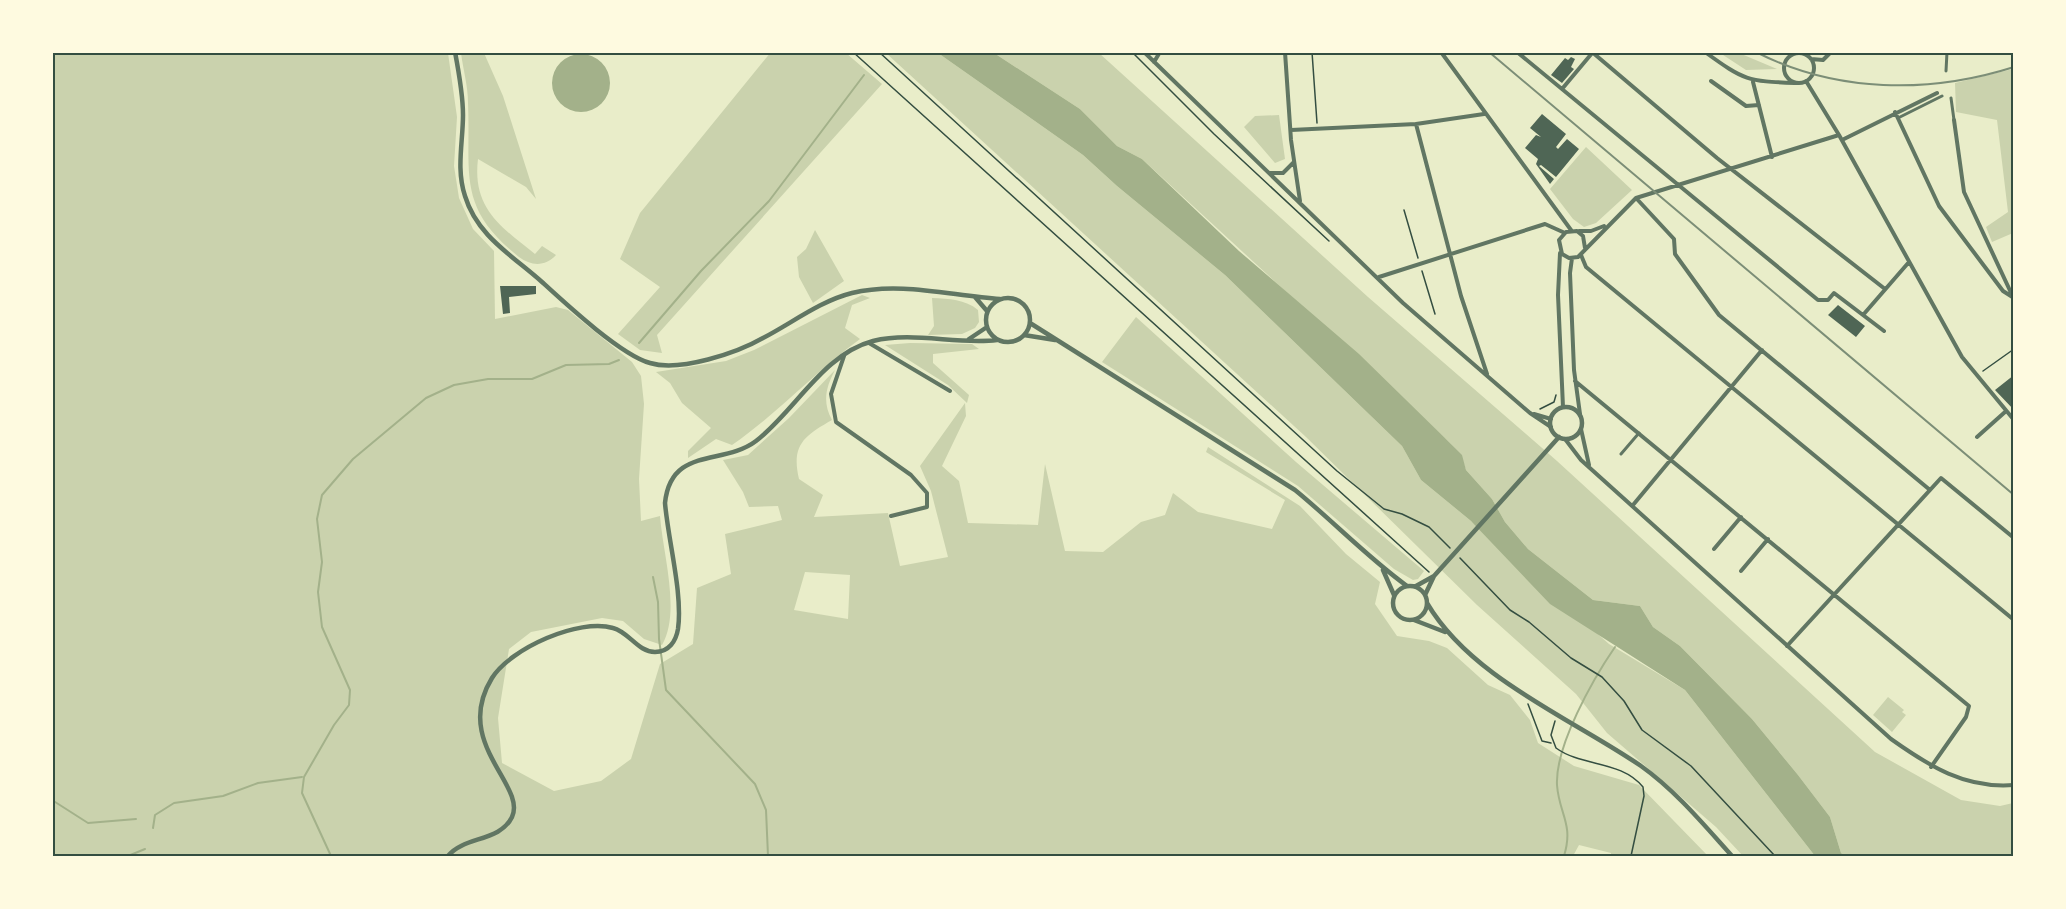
<svg xmlns="http://www.w3.org/2000/svg" width="2066" height="909" font-family="'DM Sans',sans-serif">
<style>
.green{fill:#cad2ad;fill-rule:evenodd}
.water{fill:#a3b18a}
.lines{fill:none;stroke-linecap:round;stroke-linejoin:round}
.stream{stroke:#a3b18a;stroke-width:2}
.building{fill:#4f6655}
.path{stroke:#344e41;stroke-width:1.5}
.pedestrian{stroke:#617663;stroke-width:3}
.minor{stroke:#617663;stroke-width:4}
.tertiary{stroke:#617663;stroke-width:4.5}
.rail{stroke:#7c8e77;stroke-width:2}
.neatline{fill:none;stroke:#344e41;stroke-width:2}
</style>
<rect width="100%" height="100%" fill="#e9edc9"/>
<path class="green" d="M771,52L846,53L882,84L657,335L662,353L640,350L618,334L660,287L620,259L640,213Z
M52,53H448L457,117L454,166L459,198L473,229L494,251L495,319L556,307L568,310L632,362L641,376L644,404L639,479L641,521L660,516C663,555 681,612 662,645L644,639L623,621L602,618L531,632L509,649L498,718L502,763L554,791L601,781L631,759L660,664L693,644L697,588L731,574L725,534L782,520L778,506L749,507L743,492L723,460L748,455L789,418L835,370C826,387 822,402 832,420C804,436 791,445 799,479L823,495L814,517L888,513L900,566L948,557L931,491L920,466L965,403L966,416L942,466L959,481L968,523L1038,525L1045,464L1065,551L1103,552L1141,522L1165,515L1173,493L1198,512L1272,529L1285,500L1206,452L1208,447L1300,506L1346,554L1380,582L1375,604L1397,636L1429,641L1447,648L1488,685L1510,695L1530,720L1538,743L1574,766L1639,785L1708,856H1611V853L1579,845L1573,856H53ZM805,572L850,575L848,619L794,610Z
M461,53H484L503,96L536,199L526,187L478,159C472,208 501,227 535,254L542,246L556,255C545,267 531,266 519,257C456,207 471,174 468,103C468,86 463,69 461,53Z
M886,53H938L1083,155L1117,186L1225,275L1402,446L1421,480L1471,521L1609,644L1685,690L1815,856H1743L1716,827L1607,733L1576,694L1477,605L1306,437Z
M994,53H1099L1368,297L1557,461L1875,752L1961,800L2000,806L2013,803V856H1845L1841,853L1830,817L1798,775L1752,719L1680,646L1653,627L1640,606L1593,600L1528,549L1505,522L1492,499L1466,470L1461,455L1449,442L1142,159L1117,146L1080,109Z
M1720,53H1739L1777,69L1746,70Z
M2013,69V233L1992,242L1986,227L2008,212L1997,120L1956,112L1955,83Z
M1279,115L1285,159L1275,163L1244,127L1255,116Z
M1586,147L1632,190L1596,223L1584,227L1573,219L1550,189Z
M815,230L844,281L813,303L799,277L797,257L806,249Z
M862,295L870,298L852,305L845,328L860,339C815,372 778,413 732,445L716,439L688,458V451L711,428L682,403L670,383L656,372L726,361L754,350Z
M932,298C949,299 965,299 978,310L979,322L975,328L962,334L928,335L934,326Z
M1136,317L1296,462L1424,571L1418,579L1413,580L1394,569L1298,486L1102,362Z
M910,343L972,344L979,349L933,354V363L969,395L967,403L948,385L885,345Z
M1888,697L1904,710L1902,712L1906,715L1892,732L1873,715Z"/>
<path class="water" d="M938,53H994L1080,109L1117,146L1142,159L1239,251L1359,354L1449,442L1462,455L1466,470L1492,499L1505,522L1528,549L1593,600L1640,606L1653,627L1680,646L1752,719L1798,775L1830,817L1841,853L1845,856H1815L1685,690L1550,604L1471,521L1421,480L1402,446L1225,275L1117,186L1083,155Z
M552 83a29 29 0 1 1 58 0a29 29 0 1 1-58 0Z"/>
<g class="lines">
<path class="stream" d="M639,343L701,271L769,201L864,75
M653,577L658,602L659,639L666,690L755,784L766,810L768,856
M52,800L88,823L136,819
M153,828L155,815L174,803L223,796L258,783L302,777
M128,856L145,849
M331,856L302,793L304,777L334,725L349,705L350,690L322,627L318,592L322,562L317,519L322,495L353,459L426,398L454,385L488,379H532L566,365L609,364L619,360
M1564,856C1574,824 1559,814 1557,785C1555,746 1593,679 1615,647"/>
</g>
<path class="building" d="M1571,57L1575,59L1571,67L1574,69L1562,83L1551,75L1565,58L1568,60Z
M1542,114L1566,134L1556,147L1558,149L1567,139L1579,149L1556,177L1541,165L1539,166L1554,179L1550,184L1536,164L1538,159L1525,148L1536,135L1541,137L1530,128Z
M500,286H536V294L509,297L510,313L503,314Z
M1838,305L1865,326L1856,337L1828,315Z
M2014,375V410L1995,390Z"/>
<g class="lines">
<path class="path" d="M853,52L1429,572
M879,52L1337,471L1384,509L1402,514L1429,527L1450,548
M1132,52L1214,134L1329,241
M1312,52L1317,123
M1404,210L1418,258
M1422,271L1435,314
M1983,371L2014,349
M1540,409L1554,402L1556,395
M1460,558L1510,610L1529,622L1571,658L1602,677L1624,701L1642,730L1691,766L1775,856
M1528,704L1542,741L1551,743
M1555,721L1551,735L1556,748C1582,767 1621,760 1643,787L1644,796L1631,856"/>
<path class="pedestrian" d="M1946,71L1947,52
M1951,98L1954,120
M1898,118L1942,96
M1621,454L1639,433"/>
<path class="minor" d="M1144,52L1403,303L1530,413L1551,427
M1285,52L1291,140L1300,201
M1441,52L1571,230
M1517,52L1818,300H1828L1834,293L1884,331
M1592,52L1717,158L1885,289
M1705,52C1745,81 1747,81 1795,83
M1784 68a15 15 0 1 1 30 0a15 15 0 1 1-30 0Z
M1811,59L1823,60L1831,52
M1154,62L1160,52
M1711,81L1746,106L1759,105
M1806,81L1839,135L1962,357L2014,420
M1753,82L1772,157
M1562,89L1593,52
M1895,112L1939,206L2003,291L2014,298
M1954,120L1964,192L2013,297
M1416,124L1461,296L1487,374
M1291,130L1416,124L1484,114
M1842,140L1937,93
M1270,173H1283L1294,162
M1636,198L1674,239L1675,254L1719,315L1930,490
M1579,231H1591L1604,226
M1585,248L1583,236L1577,231L1566,232L1559,240L1562,254L1569,258L1578,257L1636,198L1839,135
M1560,253L1558,295L1563,407
M1581,255L1586,267L2014,620
M1572,258L1570,273L1574,370L1580,414
M1379,277L1545,224L1565,233
M1863,315L1909,262
M869,343L950,391
M844,356L831,394L836,422L911,475L927,493V507L891,516
M1575,381L1969,706L1966,717L1931,767
M1534,414L1551,419
M1581,429L1589,465
M1977,437L2005,412
M1565,439L1581,460L1891,739C1929,766 1965,789 2014,785
M1633,505L1762,350
M1714,549L1741,517
M1741,571L1768,539
M1787,646L1941,478L2014,538"/>
<path class="tertiary" d="M455,52C459,73 463,94 463,115C463,142 456,169 465,196C477,236 513,256 542,282C566,304 621,355 650,363C680,372 737,353 763,338C792,323 820,301 852,293C900,281 952,296 1000,299
M975,297L987,311
M986 320a22 22 0 1 1 44 0a22 22 0 1 1-44 0Z
M1030,323L1295,490C1333,521 1367,557 1407,586
M1024,335L1055,340
M969,339L987,327
M1550 423a16 16 0 1 1 32 0a16 16 0 1 1-32 0Z
M1383,570L1394,595
M1393 603a17 17 0 1 1 34 0a17 17 0 1 1-34 0Z
M1416,586L1434,576
M1425,595L1434,576L1559,437
M1427,603C1471,678 1571,718 1641,766C1676,791 1704,825 1732,856
M1414,620L1445,632
M448,856C464,836 500,842 512,817C527,785 452,743 492,678C511,648 579,618 613,628C629,632 638,652 655,652C669,652 676,641 678,629C683,594 668,540 665,503C671,446 723,466 756,441C795,411 823,354 873,341C913,331 957,345 997,340"/>
<path class="rail" d="M1489,52L2014,495
M1756,52C1836,93 1929,94 2014,67"/>
</g>
<rect width="2066" height="909" fill="none" stroke="#fefae0" stroke-width="108"/>
<rect x="54" y="54" width="1958" height="801" class="neatline"/>
</svg>
